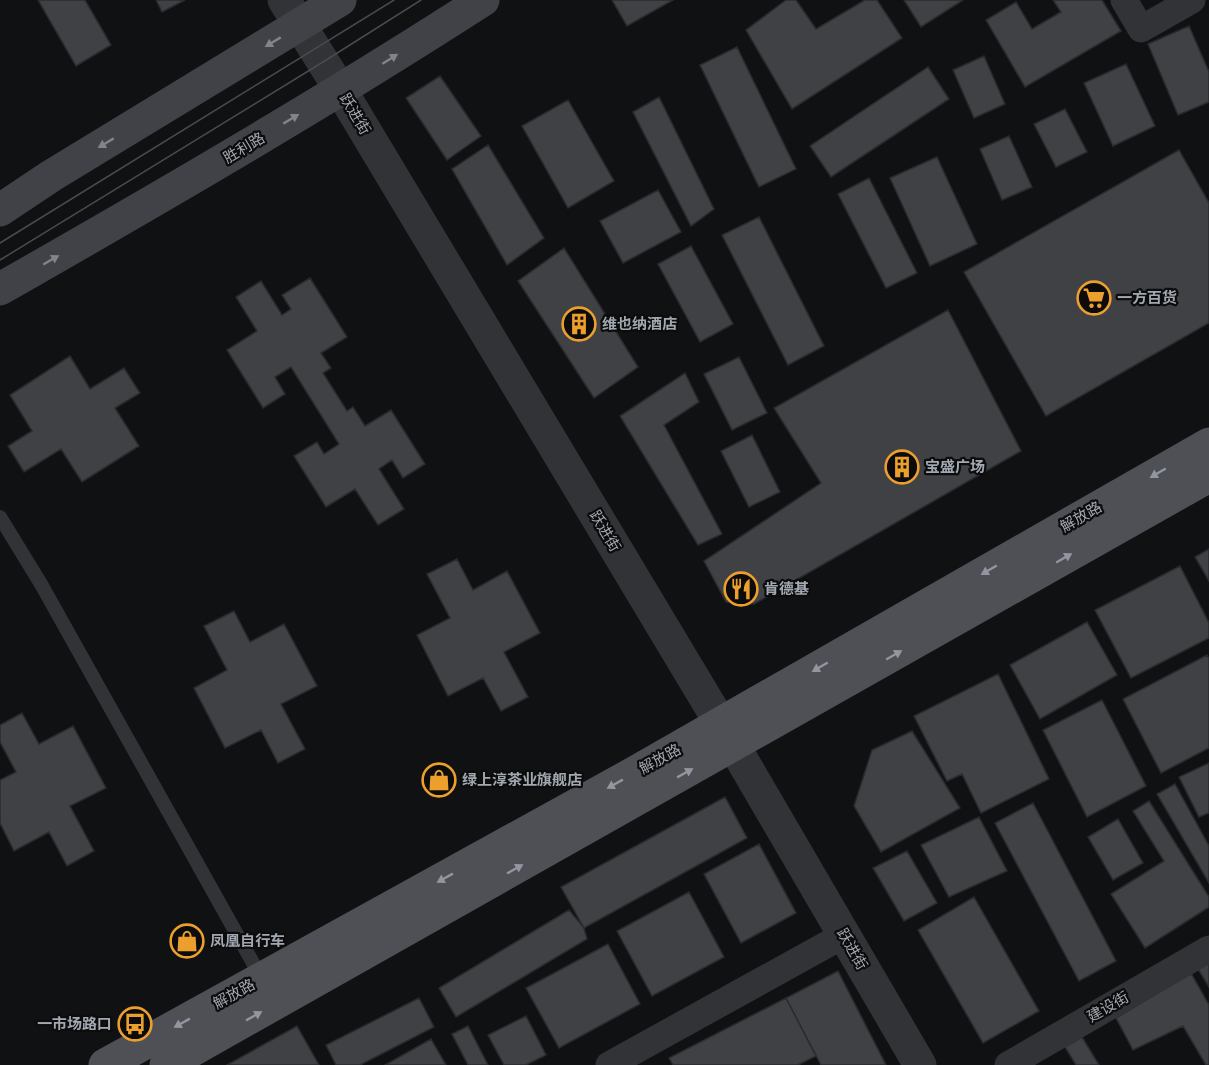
<svg xmlns="http://www.w3.org/2000/svg" width="1209" height="1065" font-family="'Fira Sans Condensed','Noto Sans SC',sans-serif">
<style>
.building{fill:#3f4145;stroke:#2b2b2e;stroke-width:1.5}
.lines{fill:none;stroke-linecap:round;stroke-linejoin:round}
.service{stroke:#323337;stroke-width:14}
.minor{stroke:#323337;stroke-width:27}
.tertiary{stroke:#323337;stroke-width:33}
.secondary{stroke:#404247;stroke-width:33}
.primary{stroke:#4e5056;stroke-width:33}
.tram{stroke:#494b50;stroke-width:1.5}
.oneway{fill:#80848d}
.oneway2{fill:#9196a0}
.labels{text-anchor:middle;stroke-width:4.5;stroke-linejoin:round;paint-order:stroke}
.street-label{font-size:15px;fill:#a2a8b2;stroke:#0c0c0d}
.poi-label{font-size:15px;font-weight:bold;fill:#a2a8b2;stroke:#0c0c0d;text-anchor:start}
</style>
<rect width="100%" height="100%" fill="#101112"/>
<path class="building" d="M38,0H85L111,45L76,66Z
M156,0H185L162,12Z
M612,0H673L627,26Z
M786,0H796L816,29L865,0H877L902,38L792,109L746,30Z
M904,0H963L921,27Z
M1053,0H1102L1121,31L1025,87L986,20L1016,2L1032,29L1061,12Z
M1189,26L1209,72V102L1178,115L1148,44Z
M737,47L796,169L759,187L700,65Z
M984,56L1005,104L974,118L953,70Z
M1126,64L1155,126L1113,146L1084,83Z
M928,67L949,99L831,177L810,146Z
M440,76L481,136L447,160L406,98Z
M659,97L714,209L691,226L633,112Z
M568,100L614,181L568,208L522,126Z
M1065,109L1087,152L1056,167L1034,124Z
M1009,136L1032,187L1002,200L980,149Z
M488,145L544,238L507,265L452,169Z
M1179,150L1209,203V323L1046,416L964,272Z
M937,157L977,244L930,266L890,178Z
M869,178L917,273L886,288L838,194Z
M658,190L681,232L623,263L600,221Z
M759,217L824,346L788,365L722,235Z
M691,246L733,324L700,342L658,264Z
M564,248L638,367L594,398L518,281Z
M310,278L347,337L321,353L331,368L323,373L347,411L353,407L365,426L391,410L425,464L403,478L392,460L379,469L404,509L378,525L355,489L326,507L294,456L317,442L324,454L339,444L291,367L275,377L285,394L263,408L227,350L257,331L236,297L261,281L282,315L291,309L282,295Z
M948,310L1021,451L754,604L726,602L704,561L821,483L774,408Z
M70,356L90,389L124,368L140,393L115,408L139,446L82,482L61,449L24,472L8,446L32,431L10,395Z
M739,357L767,413L732,430L704,374Z
M685,373L699,402L664,425L722,534L698,545L620,416Z
M752,435L780,492L749,507L721,451Z
M1209,549V581L1195,557Z
M457,559L473,590L507,571L540,633L504,652L528,697L501,711L483,678L448,696L417,635L450,618L427,574Z
M1180,566L1209,623V638L1131,678L1095,610Z
M234,611L250,642L284,624L317,686L281,704L305,749L278,763L261,730L225,748L194,688L227,670L204,626Z
M1087,622L1117,675L1040,719L1010,665Z
M1207,655L1209,659V748L1161,773L1123,699Z
M998,674L1049,779L981,813L962,774L947,781L914,716Z
M1102,700L1146,786L1087,817L1043,730Z
M22,713L39,744L73,726L106,788L70,806L94,851L67,866L49,832L14,851L0,823V780L16,772L0,742V725Z
M912,731L960,808L881,852L854,806L872,750Z
M1209,763V813L1199,817L1179,777Z
M1175,784L1209,846V883L1157,794Z
M725,797L747,838L584,928L561,887Z
M1149,801L1209,897V907L1145,948L1111,894L1164,861L1133,811Z
M1033,803L1116,961L1079,981L995,823Z
M979,817L1007,871L949,897L921,845Z
M1118,819L1143,863L1113,880L1088,837Z
M759,844L796,913L741,943L704,874Z
M907,851L937,903L904,921L873,868Z
M689,892L724,957L652,996L617,931Z
M974,897L1039,1011L983,1043L918,930Z
M569,910L584,928L587,939L456,1017L439,988Z
M608,944L640,1004L559,1048L526,988Z
M1209,962V987L1198,969Z
M838,971L886,1065H821L786,998Z
M1191,973L1209,1005V1065H1206L1183,1026L1133,1050L1116,1018Z
M419,998L434,1027L360,1065H336L326,1045Z
M786,998L816,1056L798,1065H673L669,1058Z
M526,1016L546,1055L526,1065H504L488,1035Z
M297,1026L319,1065H227Z
M468,1026L488,1065H468L452,1034Z
M1082,1037L1099,1065H1076L1065,1047Z
M431,1039L446,1065H385Z"/>
<g class="lines">
<path class="service" d="M0,517L41,584L262,979"/>
<path class="minor" d="M1124,0L1141,29L1192,0
M609,1065L844,935
M1008,1065L1209,949"/>
<path class="tertiary" d="M284,0L340,89L721,724L920,1065"/>
<path class="secondary" d="M0,210L51,176L340,0
M0,289C163,196 325,102 483,0"/>
<path class="primary" d="M105,1065L634,773L1209,444
M166,1065L1209,476"/>
<path class="tram" d="M0,243L394,0
M0,260L323,62L421,0"/>
</g>
<defs><path id="oneway-solid" d="M-6-.8H1V-3.2L6.5 0L1 3.2V.8H-6Z" transform="scale(1.5)"/></defs>
<g class="oneway">
<use href="#oneway-solid" transform="translate(273 42) rotate(149)"/>
<use href="#oneway-solid" transform="translate(390 59) rotate(-32)"/>
<use href="#oneway-solid" transform="translate(291 119) rotate(-31)"/>
<use href="#oneway-solid" transform="translate(106 143) rotate(149)"/>
<use href="#oneway-solid" transform="translate(51 260) rotate(-30)"/>
</g>
<g class="oneway2">
<use href="#oneway-solid" transform="translate(1158 473) rotate(150)"/>
<use href="#oneway-solid" transform="translate(1064 558) rotate(-30)"/>
<use href="#oneway-solid" transform="translate(989 570) rotate(150)"/>
<use href="#oneway-solid" transform="translate(894 655) rotate(-30)"/>
<use href="#oneway-solid" transform="translate(820 667) rotate(150)"/>
<use href="#oneway-solid" transform="translate(685 773) rotate(-29)"/>
<use href="#oneway-solid" transform="translate(615 784) rotate(151)"/>
<use href="#oneway-solid" transform="translate(515 869) rotate(-29)"/>
<use href="#oneway-solid" transform="translate(445 878) rotate(151)"/>
<use href="#oneway-solid" transform="translate(254 1016) rotate(-29)"/>
<use href="#oneway-solid" transform="translate(182 1023) rotate(151)"/>
</g>
<defs>
<g id="supermarket-ring" transform="scale(1.725)"><circle r="9.5" fill="#0c0c0d" stroke="#ed9f2e" stroke-width="1.5"/><path d="M-6-5.5h2.5l.6 2H6L4.5 2H-2.5L-4.4-4H-6ZM-1.5 3.2a1.3 1.3 0 1 0 .1 0ZM3 3.2a1.3 1.3 0 1 0 .1 0Z" fill="#ed9f2e"/></g>
<g id="building-ring" transform="scale(1.725)"><circle r="9.5" fill="#0c0c0d" stroke="#ed9f2e" stroke-width="1.5"/><path d="M-4-6H4V6H1V3H-1V6H-4ZM-2.5-4.3h1.7v1.8h-1.7ZM.8-4.3h1.7v1.8H.8ZM-2.5-1h1.7V.8h-1.7ZM.8-1h1.7V.8H.8Z" fill="#ed9f2e"/></g>
<g id="restaurant-ring" transform="scale(1.725)"><circle r="9.5" fill="#0c0c0d" stroke="#ed9f2e" stroke-width="1.5"/><path d="M-5-6h1v4h1v-4h1v4h1v-4h1v5L-1.5 .5V6h-2V.5L-5-1ZM5-6V6H3V1.5H1.5Q1.5-4 5-6Z" fill="#ed9f2e"/></g>
<g id="shop-ring" transform="scale(1.725)"><circle r="9.5" fill="#0c0c0d" stroke="#ed9f2e" stroke-width="1.5"/><path d="M-5-2.5h2.3a2.7 3.5 0 0 1 5.4 0H5L5.5 6h-11ZM-1.5-2.5h3a1.5 2.3 0 0 0-3 0Z" fill="#ed9f2e"/></g>
<g id="bus-ring" transform="scale(1.725)"><circle r="9.5" fill="#0c0c0d" stroke="#ed9f2e" stroke-width="1.5"/><path d="M-5-6H5V4H4V6H2V4H-2V6H-4V4H-5ZM-3.5-4V0h7V-4ZM-3.5 1.2v1.5H-2V1.2ZM2 1.2v1.5H3.5V1.2Z" fill="#ed9f2e"/></g>
</defs>
<g fill-rule="evenodd">
<use href="#supermarket-ring" x="1094" y="298"/>
<use href="#building-ring" x="579" y="324"/>
<use href="#building-ring" x="902" y="467"/>
<use href="#restaurant-ring" x="741" y="589"/>
<use href="#shop-ring" x="439" y="780"/>
<use href="#shop-ring" x="187" y="941"/>
<use href="#bus-ring" x="135" y="1024"/>
</g>
<g class="labels">
<g class="street-label">
<text transform="translate(355 114) rotate(59)" y="5">跃进街</text>
<text transform="translate(244 148) rotate(-31)" y="5">胜利路</text>
<text transform="translate(1081 517) rotate(-30)" y="5">解放路</text>
<text transform="translate(605 531) rotate(59)" y="5">跃进街</text>
<text transform="translate(660 759) rotate(-29)" y="5">解放路</text>
<text transform="translate(852 949) rotate(60)" y="5">跃进街</text>
<text transform="translate(234 994) rotate(-29)" y="5">解放路</text>
<text transform="translate(1108 1007) rotate(-30)" y="5">建设街</text>
</g>
<g class="poi-label">
<text x="1117" y="303">一方百货</text>
<text x="602" y="329">维也纳酒店</text>
<text x="925" y="472">宝盛广场</text>
<text x="764" y="594">肯德基</text>
<text x="462" y="785">绿上淳茶业旗舰店</text>
<text x="210" y="946">凤凰自行车</text>
<text x="112" y="1029" text-anchor="end">一市场路口</text>
</g>
</g>
</svg>
